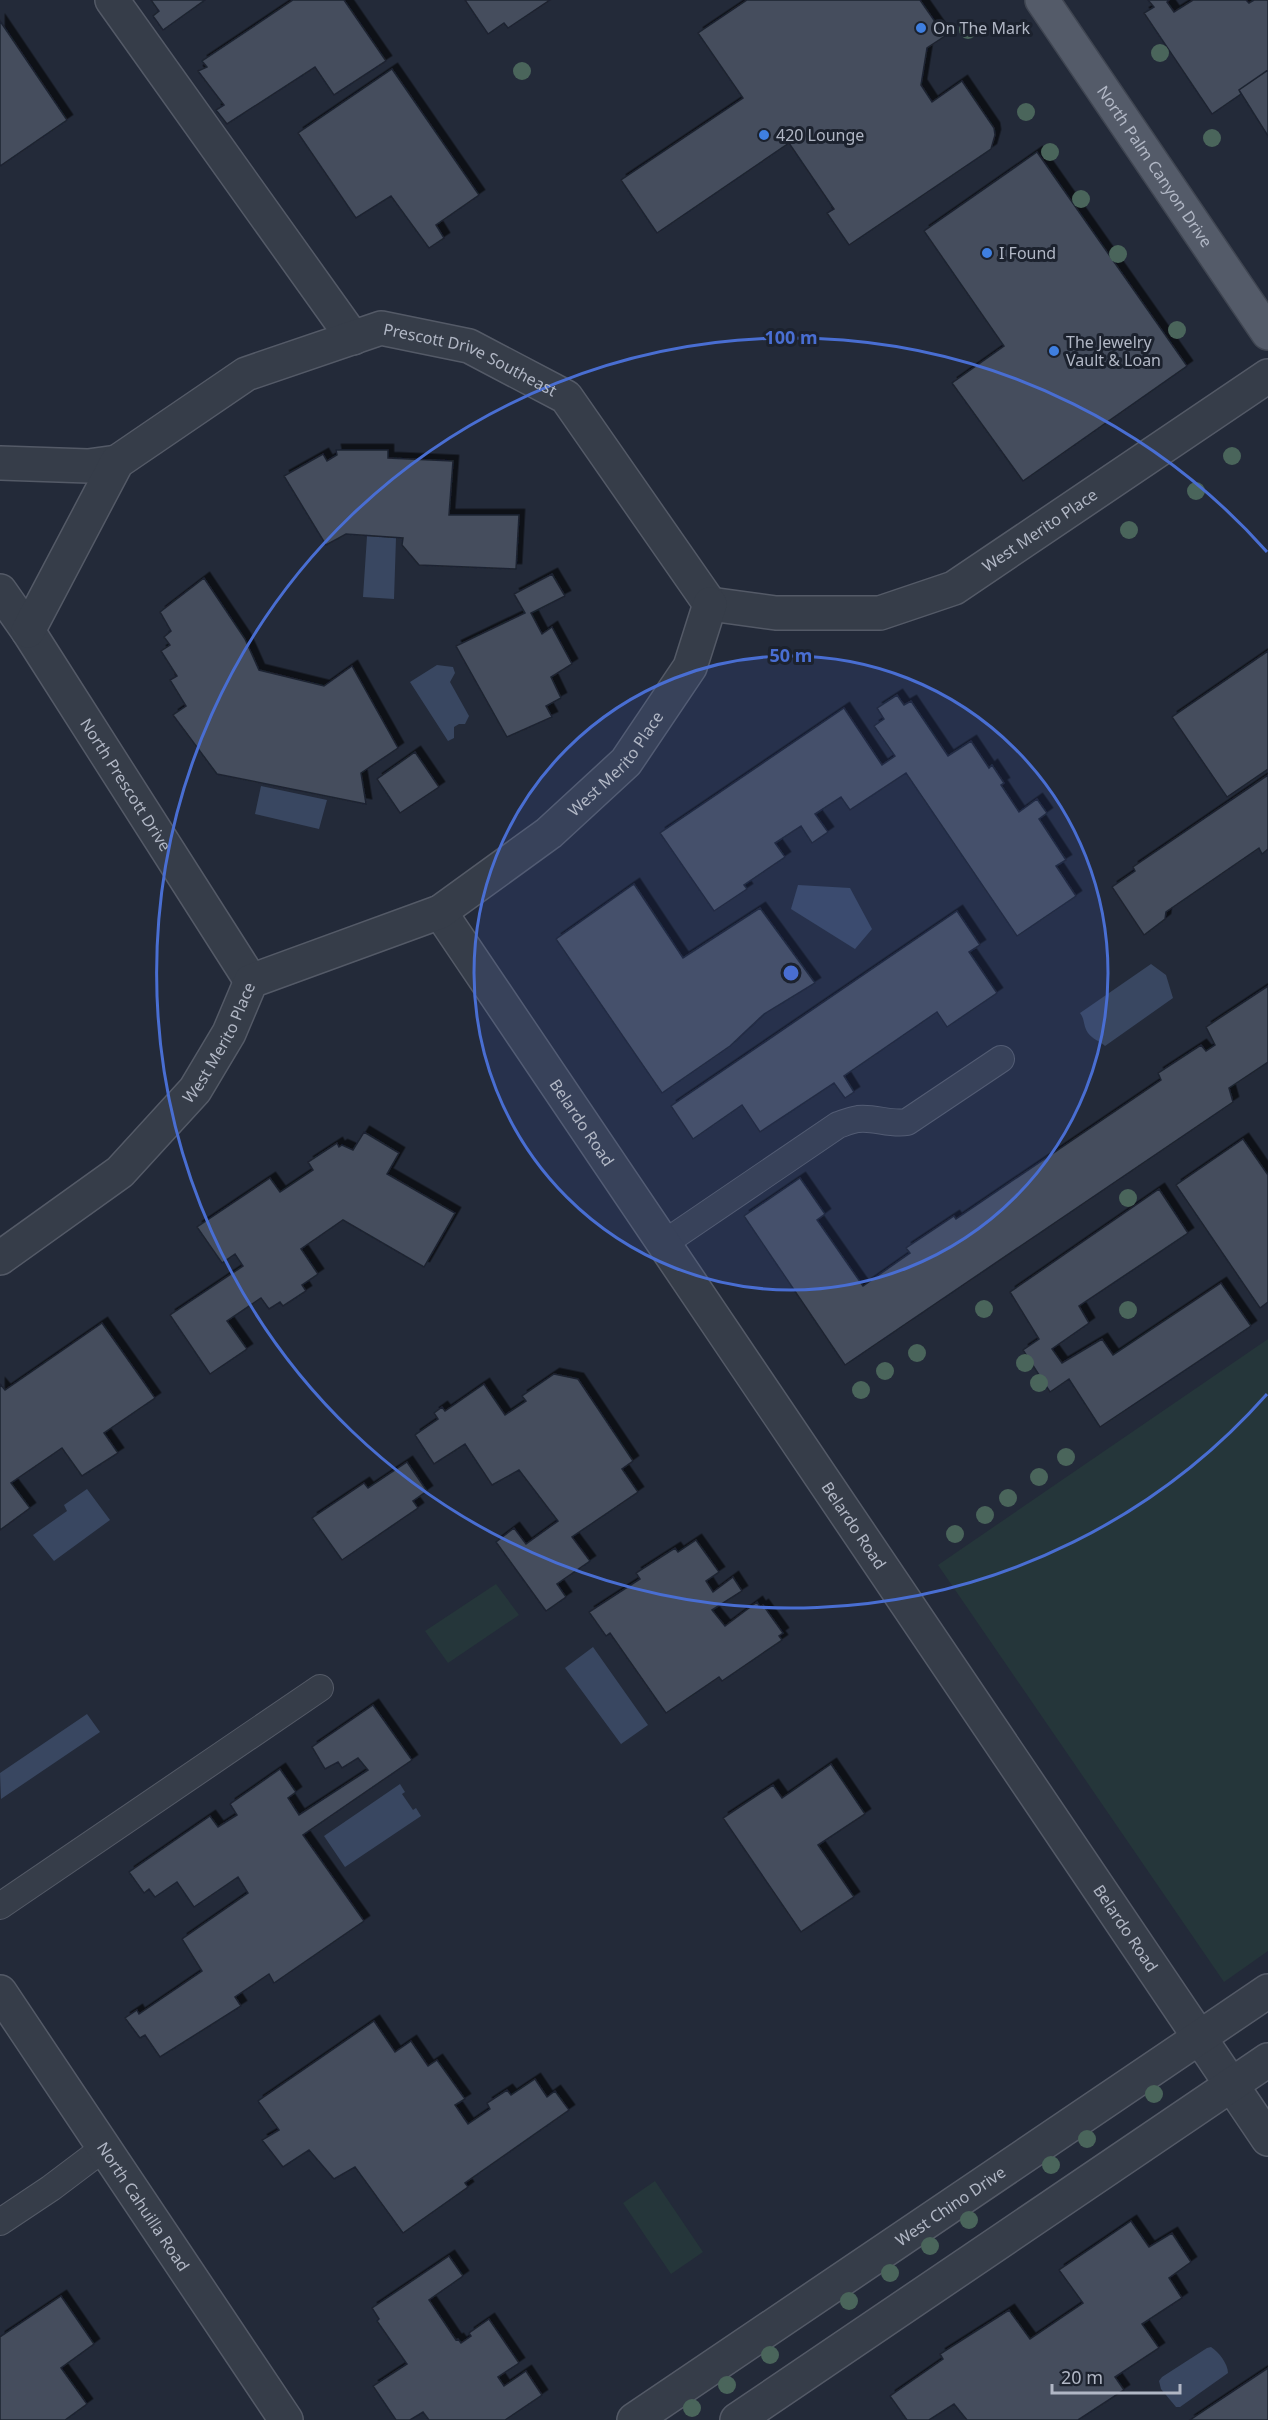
<svg xmlns="http://www.w3.org/2000/svg" width="1268" height="2420" font-family="'Noto Sans',sans-serif">
<style>
.green{fill:#25363a}
.water{fill:#394761}
.building{fill:#444d5d;stroke:#1e2430;stroke-width:1.5;filter:url(#shadow)}
.lines{fill:none;stroke-linecap:round;stroke-linejoin:round}
.lane-casing{stroke:#545a67;stroke-width:28}
.street-casing{stroke:#545a67;stroke-width:36}
.primary-casing{stroke:#404652;stroke-width:36}
.lane{stroke:#363d49;stroke-width:26}
.street{stroke:#363d49;stroke-width:33}
.primary{stroke:#545b69;stroke-width:33}
.tree{fill:#4a655b}
.ring{fill:none;stroke:#496ed2;stroke-width:3}
.shop-dot{fill:#3f7fe0;stroke:#1c222e;stroke-width:2}
.labels{text-anchor:middle;stroke-width:6;stroke-linejoin:round;paint-order:stroke}
.poi-label{font-size:16px;fill:#b1b7c5;stroke:#1c222e;text-anchor:start}
.street-label{font-size:16px;fill:#b1b7c5;stroke:#1c222e}
.centre{fill:#496ed2;stroke:#1c222e;stroke-width:3}
.ring-label{font-size:18px;text-anchor:middle;font-weight:bold;fill:#496ed2;stroke:#1c222e;stroke-width:6;stroke-linejoin:round;paint-order:stroke}
</style>
<defs>
<filter id="shadow"><feDropShadow dx="5.5" dy="-5.5" stdDeviation="0" flood-color="#0009"/></filter>
</defs>
<rect width="100%" height="100%" fill="#232a39"/>
<path class="green" d="M1268,1339V1951L1224,1982L938,1565Z
M496,1584L519,1615L448,1663L425,1631Z
M655,2181L703,2252L671,2274L623,2203Z"/>
<path class="water" d="M367,536L396,538L394,599L363,597Z
M437,665L453,667L455,673L450,682L469,716L465,724H459L454,727V738L448,741L410,682Z
M261,786L327,800L319,829L255,814Z
M798,885L850,888L872,929L855,949L791,909Z
M1151,964L1166,975L1173,998L1105,1046C1100,1041 1092,1039 1088,1033C1083,1026 1085,1019 1080,1013Z
M87,1489L110,1520L54,1561L33,1535L67,1511L64,1505Z
M593,1647L648,1725L621,1744L565,1668Z
M87,1714L100,1732L1,1799L0,1773Z
M400,1784L405,1792L402,1794L413,1810L416,1808L421,1816L345,1867L324,1836Z
M1211,2347C1219,2352 1228,2364 1228,2373L1180,2407H1176L1161,2389L1159,2381L1162,2377L1207,2348Z"/>
<path class="building" d="M151,0H205L163,30L153,16L159,11Z
M293,0H344L386,61L334,95L315,67L227,124L216,110L224,105L198,71L207,67L202,61Z
M465,0H550L508,28L504,23L488,34Z
M747,0H920L945,36L927,48L921,85L932,102L962,81L994,128L995,135L991,149L849,245L827,213L834,209L789,143L657,233L621,180L743,98L698,33Z
M1148,0H1169L1167,2L1174,12L1193,0H1246L1249,3L1254,0H1268V70L1239,90L1241,94L1212,114L1144,13L1154,7Z
M0,21L67,120L0,166Z
M392,69L479,195L436,225L444,238L429,248L391,196L356,218L298,133Z
M1268,70V136L1239,90Z
M1037,152L1187,366L1023,481L952,383L1004,346L924,231Z
M336,450H388V458L453,461L449,515H519L516,569L419,565L402,545L403,538L346,534L326,545L284,476L323,454L327,461L337,455Z
M552,574L565,596L531,613L542,634L552,627L572,664L551,677L561,698L546,706L552,717L507,737L456,646L525,613L514,594Z
M204,578L245,639L259,670L324,686L352,666L398,748L361,773L366,804L217,774L173,715L186,706L170,680L177,676L161,651L170,645L164,637L171,631L160,612Z
M1268,651V769L1227,797L1172,717Z
M897,695L904,705L911,701L948,756L971,741L989,768L992,765L1004,783L1001,785L1019,812L1037,799L1047,813L1039,819L1066,860L1056,866L1076,896L1017,936L906,773L850,810L841,797L815,814L828,832L812,843L801,826L775,843L785,857L744,885L747,889L714,911L660,833L844,708L882,765L895,756L874,726L884,719L877,708Z
M415,752L439,787L400,813L377,779Z
M1268,775V849L1262,854L1259,848L1166,912L1165,919L1144,935L1112,887L1135,871L1133,867Z
M634,884L683,958L760,908L815,983L764,1014L730,1046L662,1093L556,939Z
M957,911L980,945L969,952L997,993L947,1027L937,1012L844,1076L854,1092L845,1098L834,1083L760,1132L742,1105L693,1139L671,1106Z
M1268,986V1062L1229,1088L1233,1102L845,1365L744,1216L800,1178L825,1214L817,1220L863,1286L910,1253L906,1248L954,1216L956,1219L1161,1080L1158,1073L1201,1045L1206,1051L1215,1045L1206,1027Z
M364,1132L399,1153L387,1174L455,1213L424,1267L343,1220L301,1249L318,1274L302,1285L306,1291L283,1306L280,1302L269,1309L261,1298L227,1321L247,1349L210,1374L170,1315L243,1266L235,1254L222,1263L197,1227L270,1178L280,1192L313,1170L308,1162L337,1143L339,1147L342,1145L353,1150Z
M1243,1139L1268,1175V1302L1260,1308L1176,1185Z
M1159,1189L1188,1233L1079,1306L1089,1323L1052,1349L1062,1363L1102,1339L1113,1355L1221,1283L1251,1326L1100,1427L1069,1379L1050,1392L1023,1350L1039,1339L1010,1292Z
M102,1323L155,1398L104,1433L118,1453L82,1476L62,1448L11,1483L30,1508L0,1530V1384L5,1390Z
M554,1374L578,1379L633,1461L622,1469L638,1492L572,1537L590,1561L557,1584L566,1597L546,1611L496,1542L514,1528L526,1544L558,1521L519,1470L492,1485L465,1444L434,1464L415,1435L438,1419L434,1413L442,1407L445,1411L484,1384L505,1415L526,1401L522,1396Z
M407,1462L427,1491L413,1501L418,1508L342,1560L312,1518L364,1483L368,1488Z
M696,1540L719,1572L706,1581L713,1592L733,1577L742,1591L712,1610L725,1626L757,1602L760,1607L763,1605L783,1633L779,1636L782,1640L722,1681L719,1677L666,1713L610,1633L606,1636L589,1612L640,1579L636,1573L675,1548L678,1552Z
M373,1705L412,1760L303,1835L364,1921L274,1983L269,1974L235,1997L241,2006L160,2057L145,2035L140,2038L125,2018L137,2010L139,2014L202,1971L182,1939L248,1893L238,1877L194,1907L177,1882L155,1897L149,1889L144,1893L129,1872L210,1816L218,1827L237,1815L230,1804L280,1769L296,1792L288,1798L299,1815L368,1770L358,1758L342,1768L338,1762L325,1769L312,1747Z
M831,1764L865,1814L818,1845L854,1897L801,1932L723,1818L773,1785L782,1798Z
M374,2021L395,2052L411,2041L428,2066L437,2060L465,2099L455,2105L468,2124L490,2109L487,2103L507,2090L511,2095L535,2079L547,2097L555,2091L569,2110L465,2183L468,2187L403,2233L355,2167L334,2179L309,2150L283,2167L262,2140L279,2130L258,2101Z
M1131,2221L1149,2247L1172,2233L1191,2262L1169,2278L1182,2298L1142,2324L1159,2348L1115,2377L1124,2390L1078,2420H967L954,2404L929,2420H907L890,2396L943,2359L940,2354L1009,2310L1030,2339L1083,2303L1059,2270Z
M449,2256L463,2276L429,2300L456,2340L458,2339L461,2343L471,2336L469,2333L489,2319L519,2363L498,2377L504,2386L526,2371L542,2395L505,2420H429L423,2412L410,2420H396L373,2386L407,2364L377,2321L379,2319L372,2308Z
M61,2296L94,2344L61,2368L87,2404L65,2420H0V2337Z
M1268,2368V2420H1190Z"/>
<g class="lines">
<g class="lane-casing">
<path id="lane" d="M663,1244L838,1125C844,1123 851,1120 858,1119C875,1117 890,1125 907,1122L1001,1059
M0,1906L320,1688
M0,2222L51,2188L104,2148"/>
</g>
<g class="street-casing">
<g id="street">
<path d="M112,0L353,338"/>
<path d="M0,463L88,466L117,462"/>
<path id="s1" d="M0,591L28,631L251,981"/>
<path id="s2" d="M710,604L776,613H880L954,588L1268,376"/>
<path id="s3" d="M28,631L117,462L246,374L381,328L469,346L566,397L710,604"/>
<path id="s4" d="M440,912L1268,2139"/>
<path id="s5" d="M0,1258L120,1172L195,1090L229,1033L251,981L440,912L549,833L626,762L690,667L710,604"/>
<path id="s6" d="M0,1992L286,2420"/>
<path id="s7" d="M634,2420L1268,1991"/>
<path d="M737,2420L1268,2060"/>
</g>
</g>
<g class="primary-casing">
<g id="primary">
<path id="s8" d="M1042,0L1268,333"/>
</g>
</g>
<use href="#lane" class="lane"/>
<use href="#street" class="street"/>
<use href="#primary" class="primary"/>
</g>
<g class="tree">
<circle cx="968" cy="30" r="9"/>
<circle cx="1160" cy="53" r="9"/>
<circle cx="522" cy="71" r="9"/>
<circle cx="1026" cy="112" r="9"/>
<circle cx="1212" cy="138" r="9"/>
<circle cx="1050" cy="152" r="9"/>
<circle cx="1081" cy="199" r="9"/>
<circle cx="1118" cy="254" r="9"/>
<circle cx="1177" cy="330" r="9"/>
<circle cx="1232" cy="456" r="9"/>
<circle cx="1196" cy="491" r="9"/>
<circle cx="1129" cy="530" r="9"/>
<circle cx="1128" cy="1198" r="9"/>
<circle cx="984" cy="1309" r="9"/>
<circle cx="1128" cy="1310" r="9"/>
<circle cx="917" cy="1353" r="9"/>
<circle cx="1025" cy="1363" r="9"/>
<circle cx="885" cy="1371" r="9"/>
<circle cx="1039" cy="1383" r="9"/>
<circle cx="861" cy="1390" r="9"/>
<circle cx="1066" cy="1457" r="9"/>
<circle cx="1039" cy="1477" r="9"/>
<circle cx="1008" cy="1498" r="9"/>
<circle cx="985" cy="1515" r="9"/>
<circle cx="955" cy="1534" r="9"/>
<circle cx="1154" cy="2094" r="9"/>
<circle cx="1087" cy="2139" r="9"/>
<circle cx="1051" cy="2165" r="9"/>
<circle cx="969" cy="2220" r="9"/>
<circle cx="930" cy="2246" r="9"/>
<circle cx="890" cy="2273" r="9"/>
<circle cx="849" cy="2301" r="9"/>
<circle cx="770" cy="2355" r="9"/>
<circle cx="727" cy="2385" r="9"/>
<circle cx="692" cy="2408" r="9"/>
</g>
<circle cx="791" cy="973" r="317" fill="#496ed2" fill-opacity=".12"/>
<g class="ring">
<circle cx="791" cy="973" r="317"/>
<path d="M1267 1394A635 635 0 1 1 1267 552"/>
</g>
<g class="shop-dot">
<circle cx="921" cy="28" r="6"/>
<circle cx="764" cy="135" r="6"/>
<circle cx="987" cy="253" r="6"/>
<circle cx="1054" cy="351" r="6"/>
</g>
<g class="labels">
<g class="poi-label">
<text x="933" y="34">On The Mark</text>
<text x="776" y="141">420 Lounge</text>
<text x="999" y="259">I Found</text>
<text x="1066" y="348">The Jewelry<tspan x="1066" dy="18">Vault &amp; Loan</tspan></text>
</g>
<g class="street-label">
<text dy="6" stroke="none"><textPath href="#s8" startOffset="201">North Palm Canyon Drive</textPath></text>
<text dy="6" stroke="none"><textPath href="#s3" startOffset="585">Prescott Drive Southeast</textPath></text>
<text dy="6" stroke="none"><textPath href="#s2" startOffset="352">West Merito Place</textPath></text>
<text dy="6" stroke="none"><textPath href="#s5" startOffset="814">West Merito Place</textPath></text>
<text dy="6" stroke="none"><textPath href="#s1" startOffset="231">North Prescott Drive</textPath></text>
<text dy="6" stroke="none"><textPath href="#s5" startOffset="312">West Merito Place</textPath></text>
<text dy="6" stroke="none"><textPath href="#s4" startOffset="254">Belardo Road</textPath></text>
<text dy="6" stroke="none"><textPath href="#s4" startOffset="740">Belardo Road</textPath></text>
<text dy="6" stroke="none"><textPath href="#s4" startOffset="1226">Belardo Road</textPath></text>
<text dy="6" stroke="none"><textPath href="#s7" startOffset="382">West Chino Drive</textPath></text>
<text dy="6" stroke="none"><textPath href="#s6" startOffset="258">North Cahuilla Road</textPath></text>
</g>
</g>
<circle cx="791" cy="973" r="9" class="centre"/>
<g class="ring-label">
<text x="791" y="344">100 m</text>
<text x="791" y="662">50 m</text>
</g>
<path d="M1052 2384v9h128v-9" fill="none" stroke="#b1b7c5" stroke-width="3"/>
<text x="1061" y="2384" font-size="18" fill="#b1b7c5" stroke="#1c222e" stroke-width="4.5" paint-order="stroke">20 m</text>
</svg>
